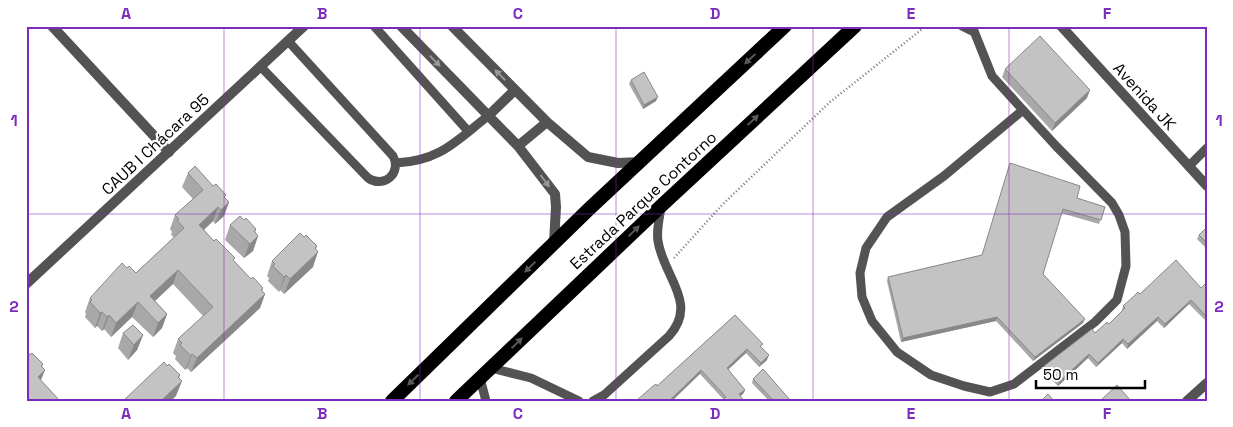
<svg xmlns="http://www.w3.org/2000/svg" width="1233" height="427" font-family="'Space Grotesk',sans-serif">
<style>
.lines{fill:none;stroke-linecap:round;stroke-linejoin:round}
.path{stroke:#757575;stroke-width:2.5;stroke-dasharray:1 2.5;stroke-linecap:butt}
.service{stroke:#535353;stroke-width:9}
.minor{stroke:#535353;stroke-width:10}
.tertiary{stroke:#535353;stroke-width:10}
.trunk{stroke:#000;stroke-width:14}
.wall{fill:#a8a8a8}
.shaded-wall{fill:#888}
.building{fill:#c3c3c3;stroke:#888}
.oneway{fill:#595959}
.oneway2{fill:#989898}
.grid{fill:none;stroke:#7b2cbf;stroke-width:1;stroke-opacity:0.55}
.labels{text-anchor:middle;stroke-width:4.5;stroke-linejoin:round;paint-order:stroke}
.street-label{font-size:16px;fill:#000;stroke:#fff}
.neatline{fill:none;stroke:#7b2cbf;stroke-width:2}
.grid-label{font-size:16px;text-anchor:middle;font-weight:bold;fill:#7b2cbf}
</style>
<rect width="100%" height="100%" fill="#fff"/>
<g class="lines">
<path class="path" d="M674,258L722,205L830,102L926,26"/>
<path class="service" d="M374,26L468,131
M962,26L974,32
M972,26L992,76L1023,110L1056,146L1112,203L1119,215L1125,232L1126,266L1117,300L1095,322L1014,384L990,392L964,386L931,375L897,352L872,321L862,297L860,273L866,248L887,217L944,176L1023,110
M261,67L368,178C384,189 402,173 393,156L289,42
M396,163C440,161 456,141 488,116
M1189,166L1207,148
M491,368L531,378L579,401
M480,378L486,401
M593,401L604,395L669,336C699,303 663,276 658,241C656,230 660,217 661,206"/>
<path class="minor" d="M52,26L169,152
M1187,401L1207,383"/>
<path class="tertiary" d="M401,26L518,146L555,194L556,207L554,243
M452,26L547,122L588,157L618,163L640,162
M1061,26L1207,186
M488,116L515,90
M518,146L547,122
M26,284L304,26"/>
<path class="trunk" d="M392,401L589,209L785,26
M456,401L661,206L855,26"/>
</g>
<path class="wall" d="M1005,69L1087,98L1052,131L1002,77Z
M631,80L656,101L643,109L629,84Z
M188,173L225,198L229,202L224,216L215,224L213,221L204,230L214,241L234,261L265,294L260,308L191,372L187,368L185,370L175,359L176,356L173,353L178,339L203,316L173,284L155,301L167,314L162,328L153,337L132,317L111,337L104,329L102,331L97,326L95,328L85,317L86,314L85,312L90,298L127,268L136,273L174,237L171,235L172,232L170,229L175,215L193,199L182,187Z
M1077,198L1105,207L1099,224L1061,213L1043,274L1083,323L1033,361L996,321L901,342L887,281L888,277L982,255Z
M244,220L256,229L255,232L258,236L253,251L244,258L225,240L230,225Z
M1207,227V249L1197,239L1199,235Z
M316,249L313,267L284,294L280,290L279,292L268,281L269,278L267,276L272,261Z
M1207,282V322L1189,304L1164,328L1157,321L1127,349L1122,343L1096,367L1088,358L1058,386L1042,370L1044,366L1109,324L1122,311L1123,306L1140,294L1201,288Z
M735,315L761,347L767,360L759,367L746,353L728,370L745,390L743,394L740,396L723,399L700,374L657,386Z
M123,333L143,335L137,350L128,360L118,348Z
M753,379L791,401H769L752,383Z"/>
<path class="shaded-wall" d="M1090,90L1087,98L1052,131L1055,123Z
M658,97L656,101L643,109L644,105Z
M229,202L224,216L215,224L221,210Z
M218,207L213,221L194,239L199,225Z
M256,229L252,241L258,236L253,251L244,258L254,231Z
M317,246L313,257L318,252L313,267L284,294L290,279Z
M178,270L173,284L145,310L150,296Z
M286,275L280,290L279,292L284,277Z
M263,288L259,299L265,294L260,308L191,372L197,358Z
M1191,300L1189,304L1164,328L1165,324Z
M138,302L132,317L111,337L116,323Z
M102,312L97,326L95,328L100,313Z
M167,314L162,328L153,337L158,323Z
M109,315L104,329L102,331L107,317Z
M997,317L996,321L901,342L903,338Z
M1158,317L1157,321L1127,349L1128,344Z
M1085,319L1083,323L1033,361L1035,357Z
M143,335L137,350L128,360L134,345Z
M1123,339L1122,343L1096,367L1098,363Z
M747,349L746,353L725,372L727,368Z
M192,354L187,368L185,370L191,356Z
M1089,354L1088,358L1058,386L1059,382Z
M769,355L767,360L759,367L761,363Z
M43,364L39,376L45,370L39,385L32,392L41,366Z
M701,370L700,374L672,401H669Z
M180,375L176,387L182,381L176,396L171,401H161Z
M745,390L743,394L737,399L739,394Z"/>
<path class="building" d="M1040,36L1090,90L1055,123L1005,69Z
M644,72L658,97L644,105L631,80Z
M1010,163L1080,186L1077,198L1105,207L1101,220L1063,209L1043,274L1085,319L1035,357L997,317L903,338L888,277L982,255Z
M195,166L213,186L216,184L226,195L224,197L229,202L221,210L218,207L199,225L214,241L216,239L235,258L233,260L251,279L253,277L263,288L261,290L265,294L197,358L192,354L191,356L180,345L182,343L178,339L213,307L178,270L150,296L167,314L158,323L138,302L116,323L109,315L107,317L102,312L100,313L90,302L92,300L90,298L122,263L127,268L129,266L136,273L184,228L177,220L179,219L175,215L203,190L188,173Z
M240,216L244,220L246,218L256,229L254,231L258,236L250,244L230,225Z
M1207,227V243L1199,235Z
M300,233L304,237L306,235L317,246L315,248L318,252L290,279L286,275L284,277L273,266L275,264L272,261Z
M1176,260L1201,288L1207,282V317L1191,300L1165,324L1158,317L1128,344L1123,339L1098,363L1089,354L1059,382L1044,366L1092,329L1095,333L1107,322L1109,324L1125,308L1123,306L1133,297L1138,292L1140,294Z
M735,315L763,344L760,346L769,355L761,363L747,349L727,368L745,390L739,394L744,401H721L726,397L701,370L670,400L671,401H636L653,386L656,384L657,386Z
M133,325L143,335L134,345L123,333Z
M27,351L30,355L32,353L43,364L41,366L45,370L38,377L60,401H26Z
M164,362L167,366L169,364L180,375L178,377L182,381L161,401H123Z
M763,369L791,401H774L753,379Z
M1117,385L1131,401H1100Z
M1048,394L1054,401H1041Z"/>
<defs><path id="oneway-solid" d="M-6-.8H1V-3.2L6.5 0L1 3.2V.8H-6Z" transform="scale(1.25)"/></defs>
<g class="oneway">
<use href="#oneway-solid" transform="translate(750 59) rotate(137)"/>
<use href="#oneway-solid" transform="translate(753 120) rotate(-43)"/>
<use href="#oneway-solid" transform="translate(634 231) rotate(-44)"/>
<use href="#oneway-solid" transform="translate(530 267) rotate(136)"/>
<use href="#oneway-solid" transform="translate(517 343) rotate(-44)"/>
<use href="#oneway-solid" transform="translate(413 380) rotate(136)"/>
</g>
<g class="oneway2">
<use href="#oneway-solid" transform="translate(435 61) rotate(46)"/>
<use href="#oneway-solid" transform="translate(500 75) rotate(-135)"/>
<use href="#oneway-solid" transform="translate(545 181) rotate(53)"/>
</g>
<path class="grid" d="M224,26V401M420,26V401M616,26V401M813,26V401M1009,26V401M26,214H1207"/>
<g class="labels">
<g class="street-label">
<text transform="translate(1145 96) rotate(48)" y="6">Avenida JK</text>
<text transform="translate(155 144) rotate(-43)" y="6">CAUB I Chácara 95</text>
<text transform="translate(643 200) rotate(-43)" y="6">Estrada Parque Contorno</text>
</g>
</g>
<rect width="1233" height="427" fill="none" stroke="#ffffff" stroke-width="55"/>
<path d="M1036 380v8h109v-8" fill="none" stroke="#000000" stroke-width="2.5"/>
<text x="1043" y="380" font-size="15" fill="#000000" stroke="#ffffff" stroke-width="4" paint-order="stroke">50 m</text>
<rect x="28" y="28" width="1178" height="372" class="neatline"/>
<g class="grid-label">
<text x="126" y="19">A</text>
<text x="322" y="19">B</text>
<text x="518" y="19">C</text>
<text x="715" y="19">D</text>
<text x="911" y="19">E</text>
<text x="1107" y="19">F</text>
<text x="14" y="126">1</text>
<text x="1219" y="126">1</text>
<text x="14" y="312">2</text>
<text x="1219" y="312">2</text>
<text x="126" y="419">A</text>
<text x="322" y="419">B</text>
<text x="518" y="419">C</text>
<text x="715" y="419">D</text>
<text x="911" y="419">E</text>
<text x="1107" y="419">F</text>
</g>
</svg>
